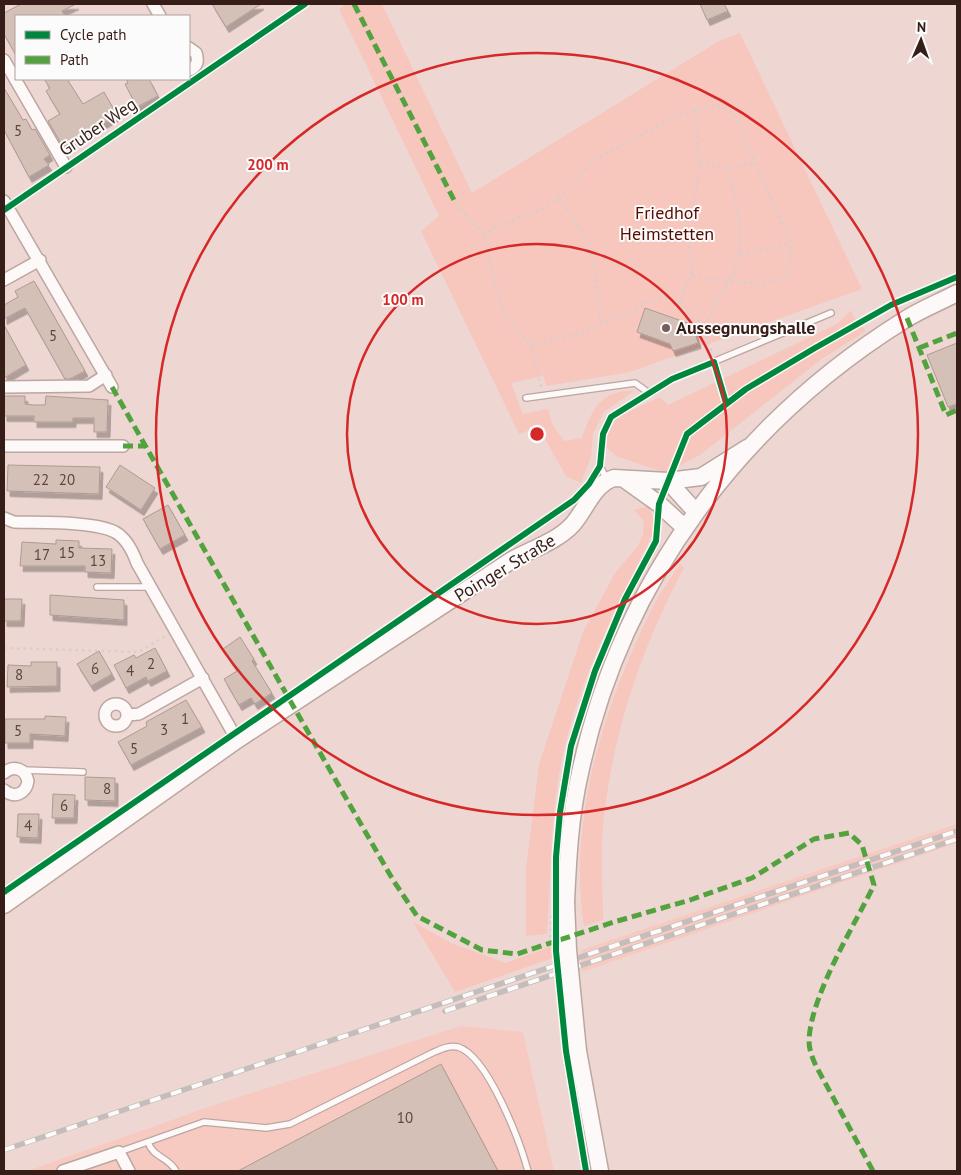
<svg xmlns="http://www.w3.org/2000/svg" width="961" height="1175" font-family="'PT Sans',sans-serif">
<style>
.built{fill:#f7cac1}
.green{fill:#f7c6bd}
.building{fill:#d5c0b7;stroke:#af9a92;filter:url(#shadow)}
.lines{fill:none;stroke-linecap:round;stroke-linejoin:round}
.lane-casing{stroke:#bca6a0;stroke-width:8}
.street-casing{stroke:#bca6a0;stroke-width:14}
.secondary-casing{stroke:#bca6a0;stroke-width:19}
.path{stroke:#d7cfce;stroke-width:2.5;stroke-dasharray:2.5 4;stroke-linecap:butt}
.lane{stroke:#fcf9f8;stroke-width:5.5}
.street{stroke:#fcf9f8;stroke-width:11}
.secondary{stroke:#fcf9f8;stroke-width:16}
.rail-casing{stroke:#c4bdbb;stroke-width:5.5}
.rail{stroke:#fbfbfb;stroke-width:4;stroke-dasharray:11;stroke-linecap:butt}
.secondary-bridge-casing{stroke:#bca6a0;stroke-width:19;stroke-linecap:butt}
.secondary-bridge{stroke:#fcf9f8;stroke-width:16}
.quiet{stroke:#53a240;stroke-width:5;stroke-dasharray:10 5;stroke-linecap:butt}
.cycleway-casing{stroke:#fbfbfb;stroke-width:9}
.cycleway{stroke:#00873e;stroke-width:6}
.ring{fill:none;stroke:#d62828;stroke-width:2.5}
.poi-dot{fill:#775e59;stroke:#fbfbfb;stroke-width:2}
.labels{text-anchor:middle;stroke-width:4;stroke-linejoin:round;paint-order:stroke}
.number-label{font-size:15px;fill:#5e4640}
.street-label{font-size:18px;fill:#371d18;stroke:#fbfbfb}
.park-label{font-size:18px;fill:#570c03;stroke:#fbfbfb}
.poi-label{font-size:18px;font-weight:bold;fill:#371d18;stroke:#fbfbfb;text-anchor:start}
.centre{fill:#d62828;stroke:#fbfbfb;stroke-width:2.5}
.ring-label{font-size:15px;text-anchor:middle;font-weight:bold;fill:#d62828;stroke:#fbfbfb;stroke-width:4;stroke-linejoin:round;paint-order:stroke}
</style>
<defs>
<filter id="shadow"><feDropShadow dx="3" dy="5.5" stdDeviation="0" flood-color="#0004"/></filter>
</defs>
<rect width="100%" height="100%" fill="#eed7d2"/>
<path class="built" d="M957,824V843L582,972L581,950Z
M461,1026L523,1032L554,1171H27L220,1103Z"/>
<path class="green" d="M346,4H382L472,193L719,41L740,33L862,289L630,372L547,386L543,376L511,383L523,414L548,409L552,424L564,441L582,438C591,410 602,389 634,391L604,412L593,434L591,457L581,483L566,476L538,427L519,434L421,231L439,216L339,9Z
M851,310L854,318L866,331L823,358L700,455L666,473L616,456L604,445L610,426L616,418L660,397L668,405L837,324Z
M648,506L654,519L653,533C617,606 579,679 562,759C550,817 551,876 547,934L526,936V869L539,764L583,632L615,573L638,546L643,534L644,521L634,510Z
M680,564L684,568C642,646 614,729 604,817C600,851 603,886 603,920L584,926C567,821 605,702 652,609C659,593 671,579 680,564Z
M413,922L451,943L506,963L552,946L553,958L455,992Z"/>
<path class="building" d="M21,4H76L62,11L65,16H16V55L4,34V13Z
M212,4H261L226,27Z
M700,4H724L728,11L707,20Z
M44,79H67L83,104L104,92L117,115L63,147L48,121L60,114L46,91L50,88Z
M126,79H149L158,96L137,107L125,84L128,83Z
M4,88L23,120L26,119L32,130L35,129L50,155L44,159L49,165L29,177L4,130Z
M34,281L85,371L70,379H65L25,308L4,319V305L18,297L15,291Z
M645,308L693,325L698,343L673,351L670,344L637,332Z
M4,325L26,365L4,378Z
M957,343V404L948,407L927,355Z
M4,396H25V404L34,405H45L46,396L108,400L107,432H94V418H73V422H34V416H4Z
M8,465L100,467L99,494L7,491Z
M120,465L155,488L141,510L106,487Z
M168,505L185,535L160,549L143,519Z
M56,540L79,541V548L112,549L111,573L85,572V566H20L22,542L56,544Z
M50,595L124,600V620L50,615Z
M4,599H22L21,621H4Z
M240,637L254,659L252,661L272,693L255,704L251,698L239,705L224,679L237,671L223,649Z
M155,648L167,671L148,681L146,677L126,688L114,665L134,655L136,658Z
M99,651L112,674L91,686L77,664Z
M31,662H57V686L7,687L8,665L31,666Z
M186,700L202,727L131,765L118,742L147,726L146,722Z
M45,716L66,717L65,736L30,734V743H5V719H45Z
M85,777L115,778V801L85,800Z
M53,794L75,795L74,818H52Z
M18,814H39L38,838L17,837Z
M441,1064L498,1171H238Z"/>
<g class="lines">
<g class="lane-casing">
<path id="lane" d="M8,207L305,4
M526,398L635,383L649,393
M607,480L600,466L603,434L611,417L672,379L831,313
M97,587H151
M23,770L83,772
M148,1142C153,1158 169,1157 176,1171
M119,1152L204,1122L266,1128L290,1124L432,1053C441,1049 449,1045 458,1047C488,1056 520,1142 528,1171"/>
</g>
<g class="street-casing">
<path id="street" d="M153,4L160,16
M189,48L196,53C199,61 197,67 189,70
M4,60L66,167
M4,201L112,387
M4,280L40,260
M4,387L89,386L106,375
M4,446H123
M4,518L14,522C40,523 93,521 115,532C126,538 133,552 137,563L237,740
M105 715a11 11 0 1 1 22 0a11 11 0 1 1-22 0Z
M128,715L139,714L203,678
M4,773C13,765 25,768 28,781C26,794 14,799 4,790
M63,1171L119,1152L129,1171"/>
</g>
<g class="secondary-casing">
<path id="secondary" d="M624,479L659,504L684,527
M668,481L696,512
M566,902C568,859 570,816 580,773C621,581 740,422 906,319C922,309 940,302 957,293
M4,905L237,740L512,560C532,549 558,541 573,524C586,509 594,484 614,478L668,481L701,477L747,448
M578,1051L600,1171"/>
</g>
<path class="path" d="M695,110C699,127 695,145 700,162L728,169L754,163
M559,198C574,219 592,244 595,270C598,288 597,305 601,323
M456,204L486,236
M740,254L791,244
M679,304L691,275L692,265L686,225L696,194L700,162
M702,324C718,311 713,306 722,292C753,247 738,217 728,169
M531,345L574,335L627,313L644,303L665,298L679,304L702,324L712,353
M541,387L531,345L506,316L498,293L486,246V236L493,228L542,209L559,198L593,161L677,115L715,105L726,108L735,117L791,244C790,253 791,267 786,275C774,291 708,279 691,275
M4,648L139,652L165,636
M550,944L551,914"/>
<use href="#lane" class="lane"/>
<use href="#street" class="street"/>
<use href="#secondary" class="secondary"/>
<g class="rail-casing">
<path id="rail" d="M445,1011L957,839
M4,1150L957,831"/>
</g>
<use href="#rail" class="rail"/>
<g class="secondary-bridge-casing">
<path id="secondary-bridge" d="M566,902L568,950L578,1051"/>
</g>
<use href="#secondary-bridge" class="secondary-bridge"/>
<path class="quiet" d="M354,4L456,204
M907,318L946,415L957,410
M919,348L957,333
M112,387L292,704L393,880L417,916L482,950L517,954L614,922L690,900L752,878L814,839L849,833L862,845L874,885C854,926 811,995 809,1040C809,1050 812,1057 816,1066L873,1171
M123,446H146"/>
<g class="cycleway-casing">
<path id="cycleway" d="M4,210L305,4
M4,892L574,500L589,484L600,466L603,434L611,417L672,379L714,362L726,403
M586,1171L566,1051L556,951V857L560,812L571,746L595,671L625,599L656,541L659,504L687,434L746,389L815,348L891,305L957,277"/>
</g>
<use href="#cycleway" class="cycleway"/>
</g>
<g class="ring">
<circle cx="537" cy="434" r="190"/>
<circle cx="537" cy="434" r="381"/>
</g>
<circle class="poi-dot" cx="666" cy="328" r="5"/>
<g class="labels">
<g class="number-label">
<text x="18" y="136">5</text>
<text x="53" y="341">5</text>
<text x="41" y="485">22</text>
<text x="67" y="485">20</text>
<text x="67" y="558">15</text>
<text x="42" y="560">17</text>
<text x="98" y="566">13</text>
<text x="151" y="669">2</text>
<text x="95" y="674">6</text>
<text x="130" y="676">4</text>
<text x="19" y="680">8</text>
<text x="185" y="724">1</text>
<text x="164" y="735">3</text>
<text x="18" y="736">5</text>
<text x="134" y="754">5</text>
<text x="107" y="794">8</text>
<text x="64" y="811">6</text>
<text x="28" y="831">4</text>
<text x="405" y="1123">10</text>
</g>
<g class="street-label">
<text transform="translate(98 127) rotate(-34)" y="6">Gruber Weg</text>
<text transform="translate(505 568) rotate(-31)" y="6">Poinger Straße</text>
</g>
<g class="park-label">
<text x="667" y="219">Friedhof<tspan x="667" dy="21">Heimstetten</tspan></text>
</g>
<g class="poi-label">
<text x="676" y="334">Aussegnungshalle</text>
</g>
</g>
<circle cx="537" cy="434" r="8" class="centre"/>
<g class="ring-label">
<text x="268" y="170">200 m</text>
<text x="403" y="305">100 m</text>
</g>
<rect width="961" height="1175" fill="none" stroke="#371d18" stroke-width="10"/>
<rect x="15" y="15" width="175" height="65" fill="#fbfbfb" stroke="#ada2a0"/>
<rect x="25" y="31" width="25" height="8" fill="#00873e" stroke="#ada2a0"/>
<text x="60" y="40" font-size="15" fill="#371d18">Cycle path</text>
<rect x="25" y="56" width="25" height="8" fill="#53a240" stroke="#ada2a0"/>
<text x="60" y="65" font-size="15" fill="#371d18">Path</text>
<g transform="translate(921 40) rotate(2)" stroke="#fbfbfb" stroke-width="4" paint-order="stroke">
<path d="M0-4L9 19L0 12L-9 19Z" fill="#371d18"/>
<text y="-8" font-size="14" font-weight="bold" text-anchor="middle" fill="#371d18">N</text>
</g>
</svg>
